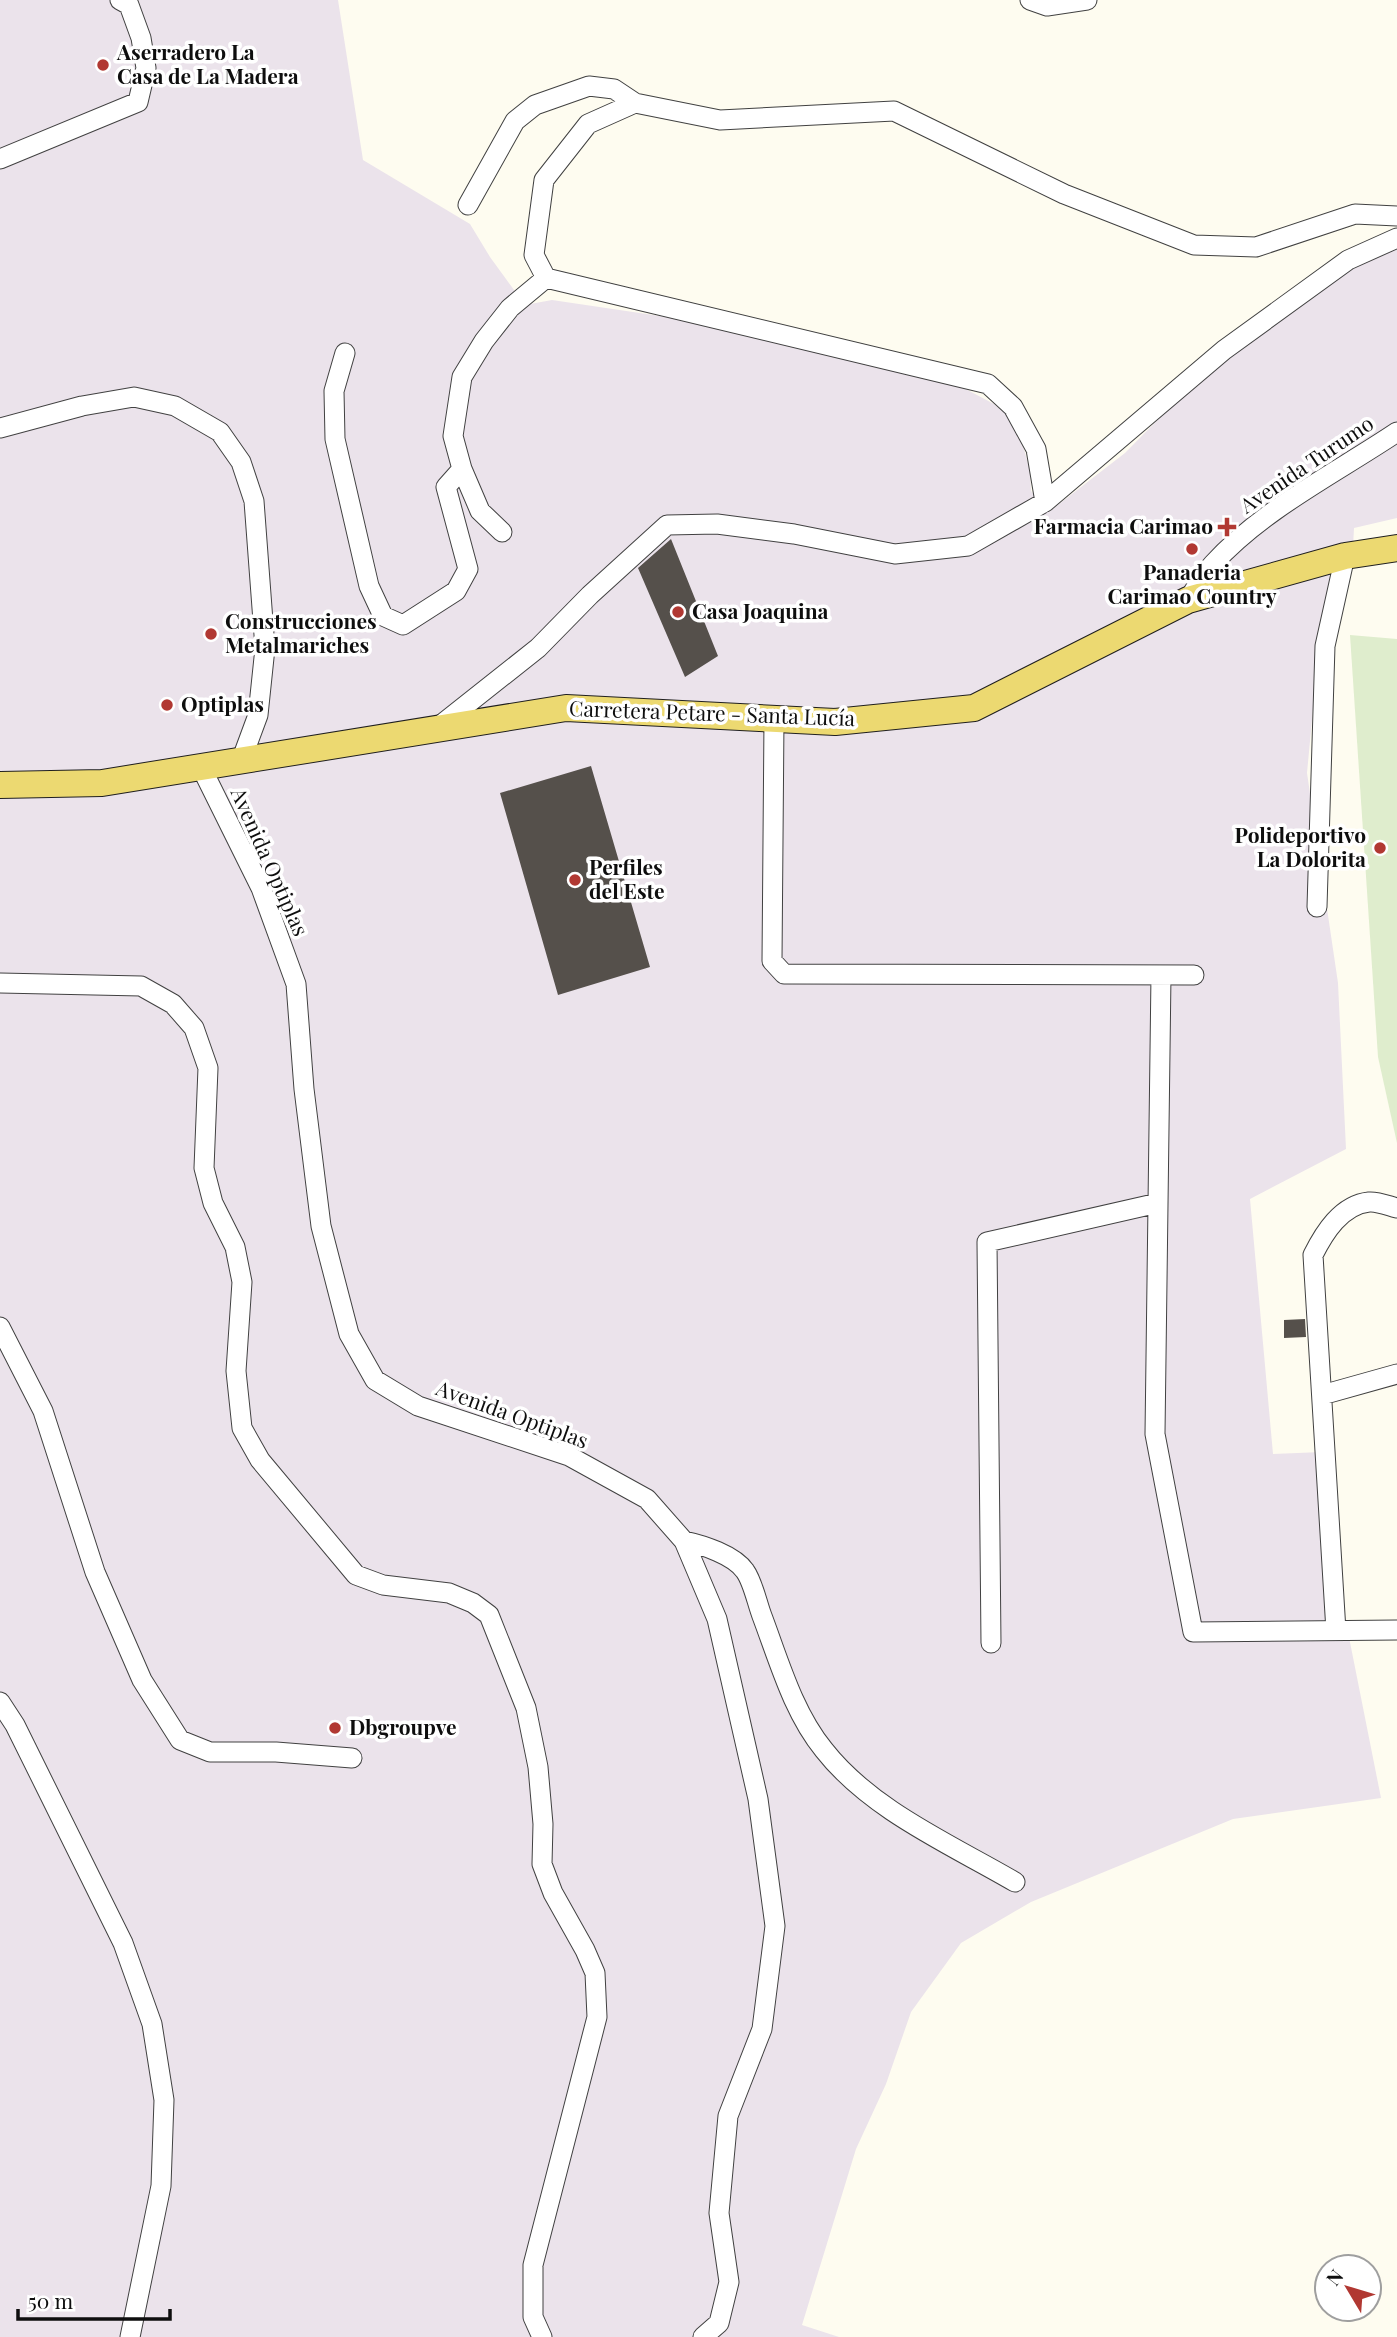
<svg xmlns="http://www.w3.org/2000/svg" width="1397" height="2337" font-family="'Playfair Display',serif">
<style>
.industrial{fill:#ebe3eb}
.pitch{fill:#dfedcd}
.building{fill:#55504b}
.lines{fill:none;stroke-linecap:round;stroke-linejoin:round}
.minor-casing{stroke:#414141;stroke-width:21}
.major-casing{stroke:#1f1f1f;stroke-width:28}
.minor{stroke:#fff;stroke-width:19}
.major{stroke:#ecd971;stroke-width:26}
.poi-dot{fill:#b13832;stroke:#fff;stroke-width:2.5}
.labels{text-anchor:middle;stroke-width:7;stroke-linejoin:round;paint-order:stroke}
.poi-label{font-size:21px;font-weight:bold;fill:#0e0e0e;stroke:#fff;text-anchor:start}
.street-label{font-size:21px;fill:#0e0e0e;stroke:#fff}
</style>
<rect width="100%" height="100%" fill="#fefcf0"/>
<path class="industrial" d="M0,0H338L363,160L470,224L490,257L525,305L552,300L687,320L958,385L994,404L1007,415L1017,429L1024,449L1030,471L1031,491L1050,511L1125,453L1271,305L1306,278L1365,246L1397,236V518L1354,528L1352,567L1314,699L1307,773L1338,983L1346,1149L1250,1199L1273,1454L1322,1452L1341,1597L1381,1798L1233,1819L1031,1902L961,1943L911,2012L886,2084L856,2149L802,2325L839,2337H0Z"/>
<path class="pitch" d="M1350,635L1397,639V1143L1378,1057Z"/>
<path class="building" d="M671,539L718,656L685,677L638,568Z
M591,766L650,967L558,995L500,793Z
M1305,1319L1306,1337L1284,1338V1320Z"/>
<g class="lines">
<g class="minor-casing">
<path id="minor" d="M1030,0L1047,6L1087,0
M0,159L138,102L146,68L141,38L129,5L120,0
M468,205L515,121L535,105L589,86L614,89L635,103
M345,353L334,391L335,439L369,586L383,616L403,625L456,591L468,569L446,487L462,469
M0,428L82,406L134,397L175,406L220,432L241,462L254,501L265,648L258,715L241,761
M1045,502L1224,350L1348,260L1397,238
M502,532L480,511L462,469L453,436L462,377L484,341L510,308L546,278
M1188,600C1196,588 1203,575 1213,564C1263,509 1336,473 1397,432
M774,719L772,961L784,974L1194,975
M437,728L538,648L590,595L667,525L717,524L794,534L895,554L968,546L1045,502L1036,449L1013,407L988,384L546,278L534,255L544,180L588,124L635,103L720,120L894,111L1064,194L1194,245L1256,247L1355,214L1397,216
M201,767L261,888L296,984L304,1089L321,1226L349,1334L375,1380L418,1406L569,1456L647,1499L684,1541L717,1619L758,1799L775,1926L762,2029L728,2116L719,2213L729,2282L719,2323L703,2337
M1317,907L1325,646L1345,556
M1161,975L1155,1434L1193,1632L1397,1630
M0,983L141,986L173,1004L194,1028L208,1068L204,1168L213,1203L235,1247L242,1282L236,1371L242,1428L260,1460L356,1575L383,1585L449,1593L473,1603L489,1615L526,1708L538,1767L543,1824L542,1864L553,1893L585,1950L595,1973L597,2017L533,2265V2317L542,2337
M0,1327L43,1411L95,1572L142,1680L180,1740L210,1752H276L352,1758
M1322,1395L1397,1374
M684,1541C703,1545 734,1555 745,1571C753,1582 757,1603 762,1616C779,1661 793,1712 824,1750C871,1810 950,1844 1015,1882
M1336,1631L1313,1255C1324,1233 1341,1205 1369,1202C1377,1201 1389,1206 1397,1208
M991,1643L987,1242L1158,1203
M0,1702L15,1725L123,1943L152,2024L164,2100L161,2186L130,2337"/>
</g>
<g class="major-casing">
<path id="major" d="M0,785L102,783L566,708L835,722L974,708L1188,600L1345,556L1397,548"/>
</g>
<use href="#minor" class="minor"/>
<use href="#major" class="major"/>
</g>
<g class="poi-dot">
<circle cx="103" cy="65" r="7"/>
<path d="M1223.5 516.5h7v7h7v7h-7v7h-7v-7h-7v-7h7z"/>
<circle cx="1192" cy="549" r="7"/>
<circle cx="678" cy="612" r="7"/>
<circle cx="211" cy="634" r="7"/>
<circle cx="167" cy="705" r="7"/>
<circle cx="1380" cy="848" r="7"/>
<circle cx="575" cy="880" r="7"/>
<circle cx="335" cy="1728" r="7"/>
</g>
<g class="labels">
<g class="poi-label">
<text x="117" y="60">Aserradero La<tspan x="117" dy="24">Casa de La Madera</tspan></text>
<text x="1213" y="534" text-anchor="end">Farmacia Carimao</text>
<text x="1192" y="580" text-anchor="middle">Panaderia<tspan x="1192" dy="24">Carimao Country</tspan></text>
<text x="692" y="619">Casa Joaquina</text>
<text x="225" y="629">Construcciones<tspan x="225" dy="24">Metalmariches</tspan></text>
<text x="181" y="712">Optiplas</text>
<text x="1366" y="843" text-anchor="end">Polideportivo<tspan x="1366" dy="24">La Dolorita</tspan></text>
<text x="589" y="875">Perfiles<tspan x="589" dy="24">del Este</tspan></text>
<text x="349" y="1735">Dbgroupve</text>
</g>
<g class="street-label">
<text transform="translate(1307 465) rotate(-34)" y="7">Avenida Turumo</text>
<text transform="translate(712 714) rotate(2)" y="7">Carretera Petare - Santa Lucía</text>
<text transform="translate(269 862) rotate(66)" y="7">Avenida Optiplas</text>
<text transform="translate(512 1415) rotate(20)" y="7">Avenida Optiplas</text>
</g>
</g>
<g transform="translate(1348 2288) rotate(308)"><circle r="33" fill="#ffffff" stroke="#9f9f9f" stroke-width="2"/>
<path d="M0-5L12 26L0 18L-12 26Z" fill="#b13832"/>
<text y="-10" font-size="19" font-weight="bold" text-anchor="middle" fill="#0e0e0e">N</text>
</g>
<path d="M18 2309v10h152v-10" fill="none" stroke="#0e0e0e" stroke-width="3.5"/>
<text x="28" y="2309" font-size="21" fill="#0e0e0e" stroke="#ffffff" stroke-width="5" paint-order="stroke">50 m</text>
</svg>
